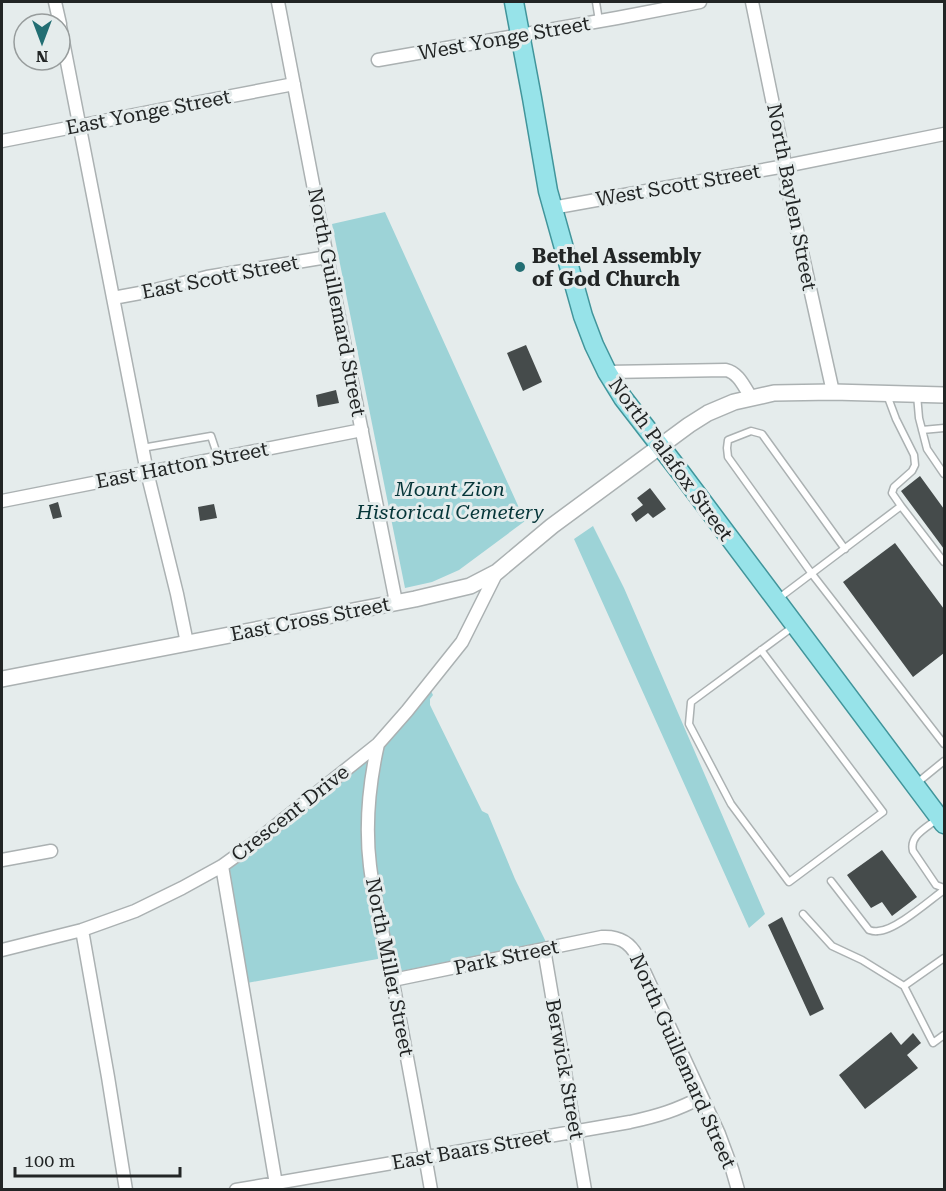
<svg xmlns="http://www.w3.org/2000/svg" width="946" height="1191" font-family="'Roboto Serif',serif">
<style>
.green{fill:#9dd3d7}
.building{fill:#454b4b}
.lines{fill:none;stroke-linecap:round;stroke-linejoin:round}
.service-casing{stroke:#abb1b2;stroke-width:9}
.minor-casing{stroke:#abb1b2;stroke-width:15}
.tertiary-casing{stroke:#abb1b2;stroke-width:18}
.primary-casing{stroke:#41959b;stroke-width:21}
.service{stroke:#fff;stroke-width:6}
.minor{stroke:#fff;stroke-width:12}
.tertiary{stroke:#fff;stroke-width:15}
.primary{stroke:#97e3e9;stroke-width:18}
.poi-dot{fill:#226e73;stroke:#e5ecec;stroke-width:2}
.labels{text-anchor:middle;stroke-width:6;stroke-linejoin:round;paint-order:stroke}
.street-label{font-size:20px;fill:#222525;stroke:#e5ecec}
.poi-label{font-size:20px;font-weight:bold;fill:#222525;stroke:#e5ecec;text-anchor:start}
.park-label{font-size:20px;font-style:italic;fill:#063639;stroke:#e5ecec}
</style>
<rect width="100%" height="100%" fill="#e5ecec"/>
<path class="green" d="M385,212L525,521L459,570L432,582L405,588L332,224Z
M593,526L624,588L765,914L749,928L574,539Z
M431,691L433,695L430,699V705L482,811L488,814L515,879L546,942L397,972L380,894L376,864L373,835L374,801L378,772L383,747Z
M369,759L363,800L362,835L383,958L247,983L228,870L261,846Z"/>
<path class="building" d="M526,345L542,382L523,391L507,353Z
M336,390L339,403L318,407L316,395Z
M920,476L944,509V549L901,491Z
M650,488L666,509L653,518L648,513L636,522L631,514L643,505L637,498Z
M58,502L62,517L53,519L49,505Z
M214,504L217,518L200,521L198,507Z
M895,543L944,609V653L913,677L843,582Z
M882,850L917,897L892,916L882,902L871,908L847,875Z
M782,917L824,1009L810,1016L768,925Z
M891,1032L901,1045L913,1033L921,1043L907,1055L918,1068L865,1109L839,1075Z"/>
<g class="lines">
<g class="service-casing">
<path id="service" d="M596,2L599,21
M887,395L896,419L914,455L915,465L912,471L894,487L892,493L901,506
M917,395L919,418L927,449L944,474
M922,430L944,428
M142,448L211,436L218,457
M845,549L762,434L751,431L728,440L727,448L728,457L812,574L944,744
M779,598L901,506L944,562
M761,650L883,812L789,882L731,804L689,724L691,702L794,626
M917,783L944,761
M936,820C926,828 909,836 913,851L936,885L944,888
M831,881L869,930C872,931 875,932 878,931C895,931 930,900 944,890
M803,914L832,946L862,960L904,986L944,958
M904,986L933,1043L944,1035"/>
</g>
<g class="minor-casing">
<path id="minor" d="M55,2L60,24
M278,2L327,257L396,602
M752,2L783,153L787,185L833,392
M60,26L147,472L177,594L187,643
M378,60L617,18L700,2
M2,141L195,103L294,84
M552,208L785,166L944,134
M113,298L151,291L207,277L327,257
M607,372L726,370C739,373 744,387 751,397
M2,501L362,430
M378,744C369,784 365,825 370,866C375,906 386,944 393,983C406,1052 419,1120 431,1190
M2,860L51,851
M222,866L277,1190
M82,930L108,1077L126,1190
M544,949L585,1190
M2,950L82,930L135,911L182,888L222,866L258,840L378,744L407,711L462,642L497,572
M393,980L602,937C618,936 629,941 637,956L719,1134L732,1169L738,1190
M236,1190L630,1122C658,1116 677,1110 702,1097"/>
</g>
<g class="tertiary-casing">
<path id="tertiary" d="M2,679L415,599L470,586L497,572L552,526L689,425L708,413L734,402L774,393L833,392L944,395"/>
</g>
<g class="primary-casing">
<path id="primary" d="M514,2L532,98L548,191L583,316L594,345L607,372L623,398L681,473L944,824"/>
</g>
<use href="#service" class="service"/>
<use href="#minor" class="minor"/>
<use href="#tertiary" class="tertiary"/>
<use href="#primary" class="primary"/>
</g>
<circle class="poi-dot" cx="520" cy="267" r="6"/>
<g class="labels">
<g class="street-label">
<text transform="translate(504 38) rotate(-10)" y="7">West Yonge Street</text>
<text transform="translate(148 112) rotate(-11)" y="7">East Yonge Street</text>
<text transform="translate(678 185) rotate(-10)" y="7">West Scott Street</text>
<text transform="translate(792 197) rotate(79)" y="7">North Baylen Street</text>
<text transform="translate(220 277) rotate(-11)" y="7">East Scott Street</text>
<text transform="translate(337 302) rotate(79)" y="7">North Guillemard Street</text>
<text transform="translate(671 459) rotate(54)" y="7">North Palafox Street</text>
<text transform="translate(182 465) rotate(-11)" y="7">East Hatton Street</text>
<text transform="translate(310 619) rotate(-11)" y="7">East Cross Street</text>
<text transform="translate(290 813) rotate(-38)" y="7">Crescent Drive</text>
<text transform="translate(506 957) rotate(-12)" y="7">Park Street</text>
<text transform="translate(390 967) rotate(79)" y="7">North Miller Street</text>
<text transform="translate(683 1061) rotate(66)" y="7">North Guillemard Street</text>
<text transform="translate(565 1069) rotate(80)" y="7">Berwick Street</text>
<text transform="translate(471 1149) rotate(-10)" y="7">East Baars Street</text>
</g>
<g class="poi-label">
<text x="532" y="263">Bethel Assembly<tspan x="532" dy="23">of God Church</tspan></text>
</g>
<g class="park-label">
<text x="450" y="496">Mount Zion<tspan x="450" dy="23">Historical Cemetery</tspan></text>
</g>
</g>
<rect width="946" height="1191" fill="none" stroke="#222525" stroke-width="6"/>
<g transform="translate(42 42) rotate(180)"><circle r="28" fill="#e5ecec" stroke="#979c9c" stroke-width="1.5"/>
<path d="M0-4.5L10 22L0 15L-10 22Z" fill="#226e73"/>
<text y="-9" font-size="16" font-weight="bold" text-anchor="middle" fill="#222525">N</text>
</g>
<path d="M15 1167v9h165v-9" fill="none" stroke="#222525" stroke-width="3"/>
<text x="24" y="1167" font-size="18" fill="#222525" stroke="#e5ecec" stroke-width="4.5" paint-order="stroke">100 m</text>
</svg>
